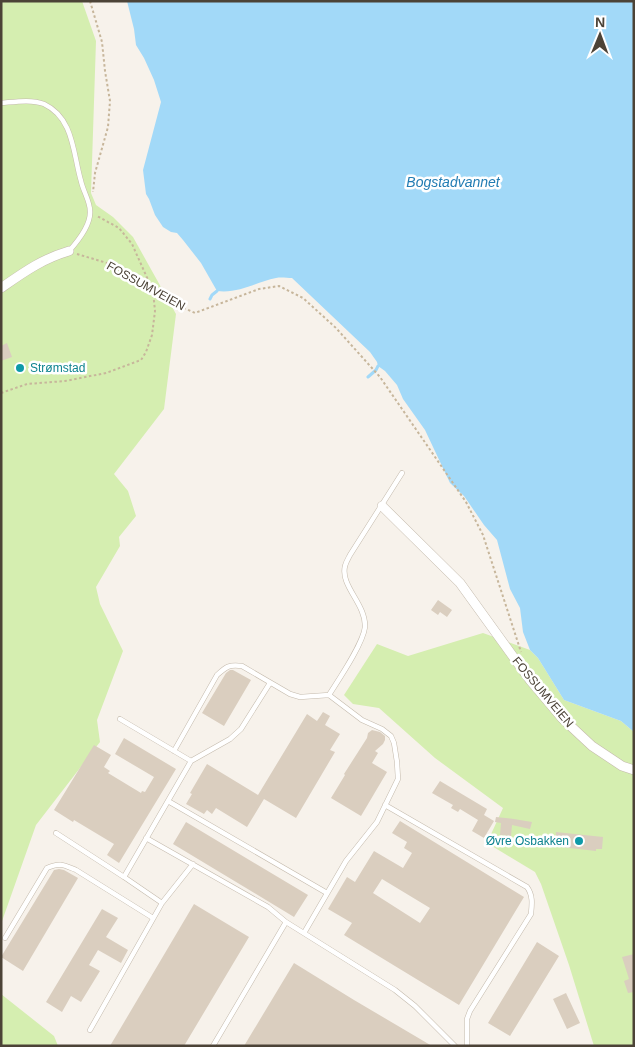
<svg xmlns="http://www.w3.org/2000/svg" width="635" height="1047" font-family="Helvetica,sans-serif">
<style>
.green{fill:#d5eeb0}
.water{fill:#a2d9f8}
.lines{fill:none;stroke-linecap:round;stroke-linejoin:round}
.stream{stroke:#a2d9f8;stroke-width:3}
.building{fill:#dacebf;fill-rule:evenodd}
.lane-casing{stroke:#c4baac;stroke-width:5.5}
.street-casing{stroke:#c4baac;stroke-width:10}
.path{stroke:#c7b69b;stroke-width:2;stroke-dasharray:2.5 2.5;stroke-linecap:butt}
.lane{stroke:#fff;stroke-width:4.5}
.street{stroke:#fff;stroke-width:9}
.culture-dot{fill:#0f9aa8;stroke:#fff;stroke-width:2}
.labels{text-anchor:middle;stroke-width:5;stroke-linejoin:round;paint-order:stroke}
.street-label{font-size:12px;fill:#4c4337;stroke:#fff}
.culture-label{font-size:12px;fill:#0d838f;stroke:#fff;text-anchor:start}
.water-label{font-size:14px;font-style:italic;fill:#217cb3;stroke:#fff}
</style>
<rect width="100%" height="100%" fill="#f7f2eb"/>
<path class="green" d="M1,1H82L96,41L91,193L96,205L113,217L133,237L176,314L164,409L114,474L128,491L136,516L119,537L120,546L96,587L100,604L123,651L97,720L100,742L36,825L1,924Z
M483,633L530,650L538,658L564,700L621,721L634,732V1046H594L569,965L541,884L535,872L487,843L503,808L435,758L379,708L353,704L344,695L377,644L408,656Z
M1,994L54,1036L58,1046H1Z"/>
<path class="water" d="M127,1H634V732L621,721L564,700L538,658L530,650L523,632L520,608L510,589L497,540L484,525L464,496L450,483L425,430L403,399L397,385L385,371L378,366L377,362L370,352L292,278C287,278 281,277 276,278C256,282 238,294 217,291L201,263L183,240L177,233L171,232L163,227L155,215L149,199L146,194L143,170L161,102L154,80L144,58L136,45L134,29Z"/>
<g class="lines">
<path class="stream" d="M210,299L212,295L217,291
M368,377L376,370L378,366"/>
</g>
<path class="building" d="M7,343L12,357L1,361V346Z
M438,600L452,610L447,617L440,612L438,615L431,610Z
M230,670H233L251,680L224,726L202,713L226,673Z
M323,712L330,716L325,725L340,734L330,750L335,752L296,818L264,799L247,827L216,808L212,814L207,810L204,814L186,804L192,794L190,793L207,764L258,795L307,714L317,721Z
M372,730L380,732L385,736V740L383,744L375,751L378,753L372,763L387,772L361,816L331,798L345,775L344,774L367,738L368,733Z
M124,738L176,769L119,863L107,855L114,844L74,820L73,822L54,810L94,745L111,755L104,767L110,771L108,773L141,793L142,791L145,792L154,777L115,754Z
M440,781L487,809L484,815L494,821L484,838L472,831L478,820L460,809L458,812L451,808L453,805L432,793Z
M496,817L514,819L532,822L530,829L512,825L511,836L500,835L501,823L495,822Z
M400,821L524,897L459,1005L344,935L352,923L328,909L347,877L355,882L374,851L403,868L412,853L404,848L407,842L392,833ZM382,879L430,908L420,923L373,893Z
M186,822L308,895L294,917L173,844Z
M556,832L603,837L602,849H596V851L561,847V845L555,844Z
M59,869L64,870L78,878L23,971L1,957L54,870Z
M194,904L249,937L184,1046H110Z
M102,909L118,918L106,937L128,950L121,963L98,950L89,965L100,971L81,1002L71,996L62,1012L46,1002Z
M537,942L559,956L510,1036L488,1023Z
M634,954V992L628,993L624,981L629,979L622,957Z
M294,963L354,1000L432,1046H244Z
M566,993L580,1023L567,1029L553,999Z"/>
<g class="lines">
<g class="lane-casing">
<path id="lane" d="M1,103C14,102 31,99 44,104C74,118 73,154 81,181C83,191 90,201 90,211C91,225 78,241 69,251
M329,695C339,679 363,644 365,627C366,604 340,586 345,566C346,562 348,559 350,555L402,473
M120,719L191,761
M174,751L217,675C226,667 229,664 242,666L290,694L300,697L329,695L362,720L382,729L391,736L394,743L397,762L398,779L377,822L346,861L304,933
M168,801L327,893
M385,805L527,887C533,895 532,904 531,914L470,1011L467,1019V1046
M56,833L124,877L162,903
M146,838L268,907L286,922L395,990L415,1006L455,1046
M124,877L191,761L230,739L241,729L270,683
M5,938L47,868C60,862 64,865 76,870L153,918
M90,1030L162,903L193,864
M213,1046L286,922"/>
</g>
<g class="street-casing">
<path id="street" d="M1,288C24,272 42,259 69,251
M382,506L460,583L530,680L562,718L592,746L622,766L634,770"/>
</g>
<path class="path" d="M90,1L102,42L105,71L110,101L108,127L95,173L93,192
M77,254L107,263L169,301L195,313L259,289L279,286L303,298L336,328L380,377L466,502L483,535L521,652
M1,393L27,384L65,381L106,373L141,360L146,352L152,335L155,311L153,291L132,244L119,228L97,216"/>
<use href="#lane" class="lane"/>
<use href="#street" class="street"/>
</g>
<g class="culture-dot">
<circle cx="20" cy="368" r="5"/>
<circle cx="579" cy="841" r="5"/>
</g>
<g class="labels">
<g class="street-label">
<text transform="translate(146 286) rotate(29)" y="4">FOSSUMVEIEN</text>
<text transform="translate(543 692) rotate(50)" y="4">FOSSUMVEIEN</text>
</g>
<g class="culture-label">
<text x="30" y="372">Strømstad</text>
<text x="569" y="845" text-anchor="end">Øvre Osbakken</text>
</g>
<g class="water-label">
<text x="453" y="187">Bogstadvannet</text>
</g>
</g>
<rect width="635" height="1047" fill="none" stroke="#4c4337" stroke-width="5"/>
<g transform="translate(600 35) rotate(1)" stroke="#ffffff" stroke-width="4" paint-order="stroke">
<path d="M0-4L9 19L0 12L-9 19Z" fill="#4c4337"/>
<text y="-8" font-size="14" font-weight="bold" text-anchor="middle" fill="#4c4337">N</text>
</g>
</svg>
